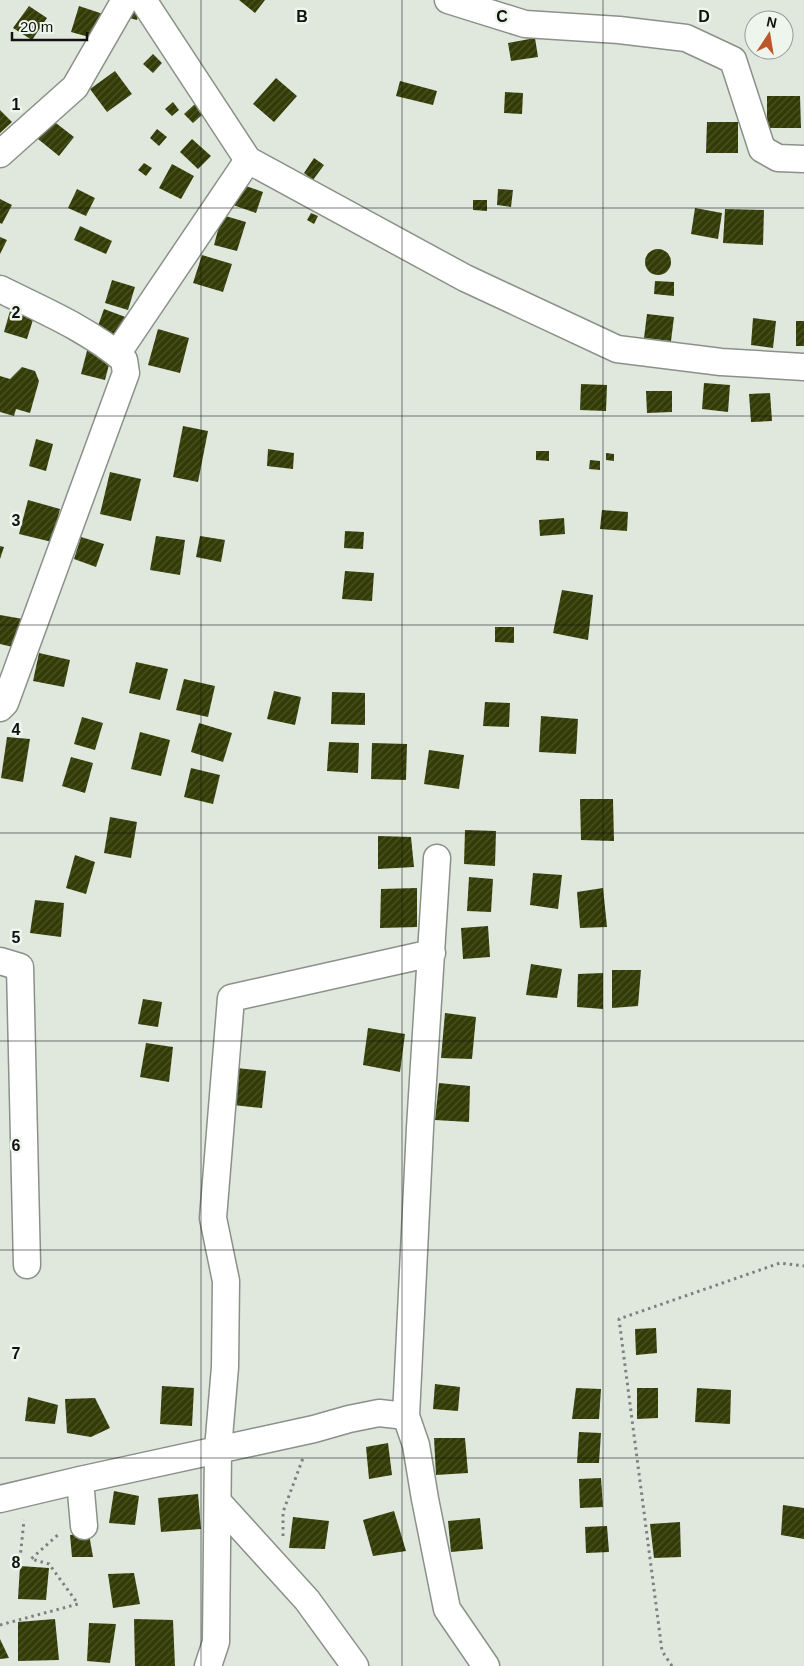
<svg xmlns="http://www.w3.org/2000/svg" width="804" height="1666" font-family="Arial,sans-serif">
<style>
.building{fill:url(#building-hatch)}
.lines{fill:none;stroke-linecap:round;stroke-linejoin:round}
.minor-casing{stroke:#8a9189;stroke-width:29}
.path{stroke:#7c817a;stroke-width:3;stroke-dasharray:2.5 4;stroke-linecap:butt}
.minor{stroke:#fff;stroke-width:26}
.grid{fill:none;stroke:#10120f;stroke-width:1;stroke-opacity:0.55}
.grid-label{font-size:16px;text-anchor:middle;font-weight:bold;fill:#10120f;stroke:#eef5ec;stroke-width:5;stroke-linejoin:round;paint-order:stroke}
</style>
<defs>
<pattern id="building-hatch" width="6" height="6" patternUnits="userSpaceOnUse" patternTransform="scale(1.25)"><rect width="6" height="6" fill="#333c06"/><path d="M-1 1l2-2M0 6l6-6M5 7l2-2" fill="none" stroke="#4d5529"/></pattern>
</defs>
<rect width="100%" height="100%" fill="#e0e8de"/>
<path class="building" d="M239,0H265L255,13Z
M128,4L140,7L137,20L125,17Z
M29,6L47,18L32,40L13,28Z
M79,6L103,14L96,39L71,32Z
M535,38L538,57L511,61L508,43Z
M153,54L162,63L153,73L143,64Z
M115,71L132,94L107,112L90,89Z
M276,78L297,96L274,122L253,104Z
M400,81L437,91L433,105L396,96Z
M505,92L523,93L522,114L504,113Z
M767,96H800L801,128H767Z
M173,102L179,110L172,116L165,109Z
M195,104L204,113L193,123L184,114Z
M0,110L12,122L0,133Z
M52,120L74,137L59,156L38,139Z
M707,122H738V153H706Z
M157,129L167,137L159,146L150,138Z
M192,139L211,156L198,169L180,152Z
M314,158L324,165L313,180L304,173Z
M144,163L152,168L146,176L138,170Z
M172,164L194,176L181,199L159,188Z
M240,184L263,192L256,213L233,205Z
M77,189L95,198L86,216L68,208Z
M498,189L513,190L511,207L497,205Z
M0,199L12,205L2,224L0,223Z
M473,200H487V211L473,210Z
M695,208L722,213L718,239L691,234Z
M725,209L764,210L763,245L723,243Z
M311,213L318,216L314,224L307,220Z
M222,215L246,222L237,251L214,245Z
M80,226L112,241L106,254L74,240Z
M0,237L7,240L0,254Z
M645 262a13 13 0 1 1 26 0a13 13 0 1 1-26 0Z
M202,255L232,264L223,292L193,283Z
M112,280L135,287L128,310L105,303Z
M655,281L674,282V296L654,294Z
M12,304L36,310L27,339L4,332Z
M104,309L128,318L118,346L94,337Z
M647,314L674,317L671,341L644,338Z
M753,318L776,321L773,348L751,345Z
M796,321H804V346H796Z
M158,329L189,338L180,373L148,365Z
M88,347L112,353L105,380L81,374Z
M22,367L35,371L39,381L30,413L16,409L14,416L0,412V376L10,379Z
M704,383L730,385L728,412L702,409Z
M581,384L607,385L606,411L580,410Z
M646,391H672V412L647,413Z
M770,393L772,421L751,422L749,394Z
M183,426L208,431L198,482L173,477Z
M36,439L53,444L46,471L29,466Z
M268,449L294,453L293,469L267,466Z
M536,451H549V461L536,460Z
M606,453L614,454V461L606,460Z
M590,460L600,461V470L589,469Z
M110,472L141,479L131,521L100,514Z
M28,500L60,509L52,542L19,534Z
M602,510L628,512L627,531L600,529Z
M564,518L565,534L540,536L539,520Z
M345,531L364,532L363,549L344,548Z
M156,536L185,540L180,575L150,570Z
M200,536L225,540L221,562L196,557Z
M81,537L104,544L96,567L74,559Z
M0,546L4,547L0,559Z
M345,571L374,573L372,601L342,599Z
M562,590L593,595L588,640L553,633Z
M0,615L23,619L17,648L0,644Z
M495,627H514V643L495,642Z
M39,653L70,660L64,687L33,681Z
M136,662L168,669L160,700L129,693Z
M184,679L215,686L208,717L176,710Z
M274,691L301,697L295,725L267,719Z
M332,692L365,693V725L331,724Z
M485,702L510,703L509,727L483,726Z
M541,716L578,719L576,754L539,752Z
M82,717L103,723L95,750L74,744Z
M199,723L232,733L223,762L191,752Z
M140,732L170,740L161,776L131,769Z
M7,737L30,739L23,782L1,778Z
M329,742L359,743L358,773L327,771Z
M372,743L407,744L406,780L371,779Z
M429,750L464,755L459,789L424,784Z
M71,757L93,763L85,793L62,786Z
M191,768L220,775L213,804L184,797Z
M580,799H613L614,841L581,840Z
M110,817L137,822L131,858L104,853Z
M465,830L496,831L495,866L464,864Z
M378,836L411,837L414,867L378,869Z
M75,855L95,862L86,894L66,888Z
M533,873L562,875L558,909L530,905Z
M469,877L493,879L491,912L467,911Z
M417,888V927L380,928L381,889Z
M603,888L607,927L580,928L577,892Z
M35,900L64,903L61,937L30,933Z
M488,926L490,957L463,959L461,928Z
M531,964L562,969L557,998L526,995Z
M612,970H641L638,1006L612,1008Z
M603,973V1009L577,1007L578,974Z
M143,999L162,1002L158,1027L138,1024Z
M445,1013L476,1017L472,1059L441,1058Z
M368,1028L405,1034L400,1072L363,1065Z
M146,1043L173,1047L169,1082L140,1077Z
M236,1068L266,1071L262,1108L233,1105Z
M439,1083L470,1086L469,1122L435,1120Z
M656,1328L657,1353L636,1355L635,1329Z
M435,1384L460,1387L458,1411L433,1409Z
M162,1386L194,1388L192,1426L160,1424Z
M576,1388L601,1389L599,1419H572Z
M637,1388H658V1418L637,1419Z
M697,1388L731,1390L730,1424L695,1422Z
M28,1397L58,1405L55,1424L25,1421Z
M95,1398L110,1428L91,1437L67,1433L65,1399Z
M579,1432L601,1433L599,1463H577Z
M434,1438H465L468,1473L436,1475Z
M388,1443L392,1475L369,1479L366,1447Z
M601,1478L603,1507L580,1508L579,1479Z
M114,1491L139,1496L135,1525L109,1523Z
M198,1494L201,1529L161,1532L158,1498Z
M783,1505L804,1508V1539L781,1535Z
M394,1511L406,1551L373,1556L363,1520Z
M293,1517L329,1521L325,1549L289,1548Z
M480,1518L483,1549L451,1552L448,1521Z
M680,1522L681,1557L654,1558L650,1524Z
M607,1526L609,1552L586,1553L585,1527Z
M89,1534L93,1557H72L70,1535Z
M20,1566L49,1568L46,1600L18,1599Z
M134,1573L140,1604L113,1608L108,1574Z
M55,1619L59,1660L18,1661V1622Z
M134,1619L173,1620L175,1666H135Z
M89,1623L116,1624L110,1663L87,1661Z
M0,1639L9,1658L0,1659Z"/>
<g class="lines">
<g class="minor-casing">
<path id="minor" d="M143,0L248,160L465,278L617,349L721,362L804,367
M448,0L525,24L619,30L686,38L733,60L762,149L778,158L804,159
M0,154L75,87L125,0
M0,289C42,310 88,329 124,360L126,373L5,703L0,708
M117,354L248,160
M0,961L20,967L27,1265
M406,1416L420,1128L437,858
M80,1480L84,1526
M0,1499L80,1480L314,1429L349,1419L379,1413L406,1416L416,1445L425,1499L447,1609L486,1666
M218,1502L307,1600L355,1666
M208,1666L216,1642L218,1449L225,1367L226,1281L213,1218L231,998L432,953"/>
</g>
<path class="path" d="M283,1536V1512L303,1458
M20,1559L24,1520
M0,1625L78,1604L49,1564L31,1559L60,1533
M672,1666L662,1651L619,1319L780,1263L804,1266"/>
<use href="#minor" class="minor"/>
</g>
<path class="grid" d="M201,0V1666M402,0V1666M603,0V1666M0,208H804M0,416H804M0,625H804M0,833H804M0,1041H804M0,1250H804M0,1458H804"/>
<g class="grid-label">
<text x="302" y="22">B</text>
<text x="502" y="22">C</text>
<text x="704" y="22">D</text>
<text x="16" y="110">1</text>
<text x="16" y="318">2</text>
<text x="16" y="526">3</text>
<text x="16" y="735">4</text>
<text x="16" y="943">5</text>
<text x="16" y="1151">6</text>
<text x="16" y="1359">7</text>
<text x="16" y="1568">8</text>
</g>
<g transform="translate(769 35) rotate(12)"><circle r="24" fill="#eef5ec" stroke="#959a94"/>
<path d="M0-4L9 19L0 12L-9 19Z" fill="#bd572a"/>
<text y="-8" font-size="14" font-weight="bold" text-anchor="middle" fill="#10120f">N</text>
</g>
<path d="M12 32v8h75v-8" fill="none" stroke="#10120f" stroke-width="2.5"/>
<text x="20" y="32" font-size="15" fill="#10120f" stroke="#eef5ec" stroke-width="4" paint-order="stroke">20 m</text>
</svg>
